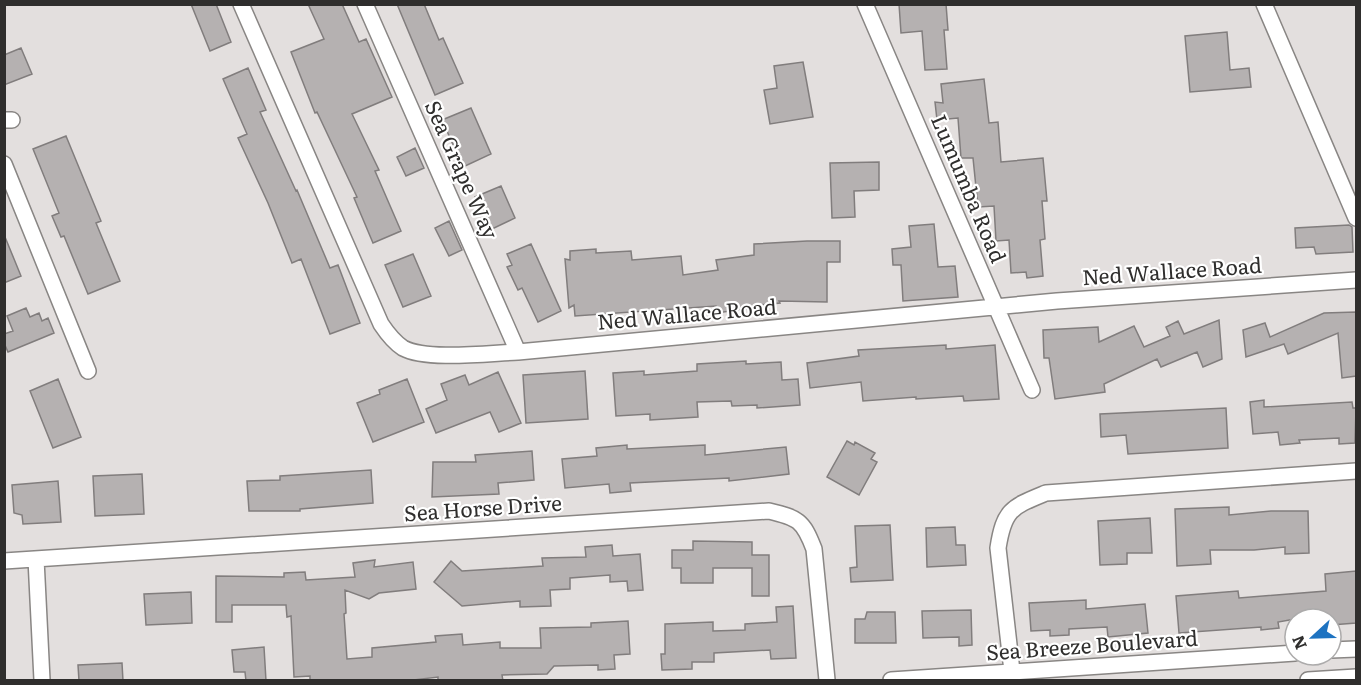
<svg xmlns="http://www.w3.org/2000/svg" width="1361" height="685" font-family="Literata,serif">
<style>
.building{fill:#b5b1b1;stroke:#817d7d;stroke-width:1.5}
.lines{fill:none;stroke-linecap:round;stroke-linejoin:round}
.minor-casing{stroke:#898684;stroke-width:18}
.minor{stroke:#fff;stroke-width:15}
.labels{text-anchor:middle;stroke-width:4.5;stroke-linejoin:round;paint-order:stroke}
.street-label{font-size:21px;fill:#2f2e2d;stroke:#fff}
</style>
<rect width="100%" height="100%" fill="#e3dfde"/>
<path class="building" d="M191,4H216L231,42L210,51Z
M308,4H342L359,42L366,39L392,97L352,114L379,170L375,171L401,231L373,243L354,198L357,197L317,112L315,113L291,52L324,39Z
M397,4H424L439,40L443,38L463,83L435,95Z
M899,4H946L948,30H944L947,69L925,70L922,31L901,33Z
M1227,32L1230,70L1249,68L1251,87L1190,92L1185,36Z
M21,48L32,74L4,85V55Z
M803,62L813,117L770,124L764,90L777,88L774,66Z
M248,68L266,110L260,112L296,191L297,190L330,268L338,265L360,323L330,334L301,259L292,263L268,203L238,138L247,134L223,79Z
M984,79L989,123L998,122L1001,162L1043,158L1047,201H1042L1045,239L1040,240L1043,276L1027,278L1026,272L1011,273L1009,240L996,241L994,206L978,207L973,158H961L958,118L937,120L935,102L943,103L941,84Z
M471,108L491,154L463,167L442,120Z
M66,136L101,221L96,223L120,281L88,294L64,236L61,237L52,216L59,213L33,149Z
M415,148L424,168L406,176L397,157Z
M879,162V190L854,191L855,217L832,218L830,163Z
M501,186L515,218L492,229L488,221L485,220L475,197Z
M449,221L462,250L449,256L435,228Z
M934,224L938,267L955,266L958,297L903,301L901,265H893L892,249L911,247L909,226Z
M1349,225L1352,227L1353,252L1316,254L1314,247L1296,248L1295,228Z
M5,237L21,276L4,283V238Z
M807,241H840V262H827V302L779,301L780,303L750,306V308L717,313L716,306L575,316L574,305L569,308L565,259L570,260V251L596,249V253L631,251L632,260L681,256L683,275L718,270L716,260L754,255V244Z
M531,244L561,311L538,322L522,288L518,290L507,267L512,265L507,254Z
M413,254L431,296L403,307L385,265Z
M26,308L30,317L39,313L42,321L48,318L54,333L8,352L4,343V334L13,331L7,316Z
M1356,312V376L1342,378L1338,333L1288,354L1284,344L1246,357L1243,330L1265,323L1270,337L1324,313Z
M1219,320L1222,359L1203,367L1197,352L1161,367L1157,359L1104,384L1105,392L1055,399L1049,358H1044L1043,330L1098,327L1099,342L1134,326L1144,347L1170,336L1166,327L1178,321L1184,334Z
M946,345V349L995,345L999,399L964,401L963,396L916,399V397L863,401L861,382L810,388L807,363L859,356L858,350Z
M746,361V364L781,362L782,380L798,379L800,405L757,408V405L732,406L731,401L697,402L698,417L650,420V414L616,416L613,373L644,371V375L697,371V364Z
M585,371L588,419L526,423L523,375Z
M498,372L521,423L499,432L490,412L436,433L426,409L447,400L441,384L465,375L469,385Z
M58,379L81,437L53,448L30,391Z
M407,379L424,422L373,442L357,403L380,394L379,390Z
M1264,400V407L1352,402L1353,408H1356L1355,443L1339,444V438L1299,440L1300,443L1280,445L1278,432L1253,434L1250,402Z
M1226,408L1228,448L1128,454L1126,435L1101,437L1100,414Z
M847,441L854,445L855,442L875,453L871,459L877,462L859,495L827,477Z
M627,445V449L705,445V455L786,447L789,474L729,481V478L630,483L631,491L610,493L609,484L565,488L562,459L597,456L596,448Z
M532,451L534,480L498,483L499,494L432,497L433,462H476L475,455Z
M371,470L373,503L300,509V511H249L247,481L280,480V476Z
M142,474L144,514L95,516L93,476Z
M58,481L61,522L23,524L22,515L14,513L12,485Z
M1229,507V515L1271,511H1308L1309,553L1285,554V547L1254,550H1210L1211,564L1177,566L1175,509Z
M1150,518L1152,553H1127V564L1100,565L1098,521Z
M890,525L893,580L851,582L850,568L857,567L855,526Z
M955,527L956,545H965L966,565L927,567L926,528Z
M693,541L752,542V555H769V596H752V568H713V583H681V568H672V550H693Z
M612,545L613,556L640,554L643,590L628,591L627,581L610,582V575L570,578V589L550,590L551,606L520,607V601L462,606L434,582L451,561L462,571L543,566L542,558L586,557L585,547Z
M375,560L374,567L413,562L416,589L379,593L369,599L345,590L346,613L344,614L347,659L372,657V648L436,642L435,636L462,634L463,645L500,642V648H541L540,628L591,627V623L628,621L630,654L614,655L615,669L598,670V665L554,666L547,674L502,675L503,681H438V677L405,681H310V676L294,677L291,616L287,617L286,605H232V622H216V576L284,577V573L305,572L306,580L355,577L353,563Z
M1356,571V623L1331,625V619H1295L1278,622L1279,628L1261,630V627L1179,633L1176,596L1238,591L1239,598L1326,591L1325,574Z
M191,592L192,623L146,625L144,594Z
M1086,600V609L1145,604L1148,633L1108,637L1107,627L1069,629V635L1050,636V630L1031,631L1029,603Z
M793,606L796,658L771,659L770,650L714,653V662H692V669L662,670L661,654H665V624L713,622V631L745,630V624L777,622L776,607Z
M971,610L972,645L959,646V637L923,638L922,611Z
M867,612H895L896,643H855V619H865Z
M264,647L266,681H246L245,672H234L232,650Z
M122,663L123,681H79L78,665Z"/>
<g class="lines">
<g class="minor-casing">
<path id="minor" d="M241,4L381,324C387,333 394,342 403,348C427,361 490,353 518,352L1057,301L1356,280
M365,4L518,352
M865,4L1032,390
M1264,4L1356,218
M4,120H12
M4,164L88,371
M36,559L42,680
M4,561L769,511C798,518 803,520 814,549L827,680
M1331,650L1356,649
M891,680L1295,653
M1013,680L998,548C1004,509 1012,507 1046,493L1356,471
M1308,680L1356,677"/>
</g>
<use href="#minor" class="minor"/>
</g>
<g class="labels">
<g class="street-label">
<text transform="translate(461 170) rotate(66)" y="7">Sea Grape Way</text>
<text transform="translate(968 189) rotate(67)" y="7">Lumumba Road</text>
<text transform="translate(1172 272) rotate(-4)" y="7">Ned Wallace Road</text>
<text transform="translate(687 315) rotate(-5)" y="7">Ned Wallace Road</text>
<text transform="translate(483 509) rotate(-4)" y="7">Sea Horse Drive</text>
<text transform="translate(1092 646) rotate(-4)" y="7">Sea Breeze Boulevard</text>
</g>
</g>
<rect width="1361" height="685" fill="none" stroke="#2f2e2d" stroke-width="12"/>
<g transform="translate(1313 637) rotate(248)"><circle r="28" fill="#ffffff" stroke="#acabab" stroke-width="1.5"/>
<path d="M0-4.5L10 22L0 15L-10 22Z" fill="#1e73c1"/>
<text y="-9" font-size="16" font-weight="bold" text-anchor="middle" fill="#2f2e2d">N</text>
</g>
</svg>
